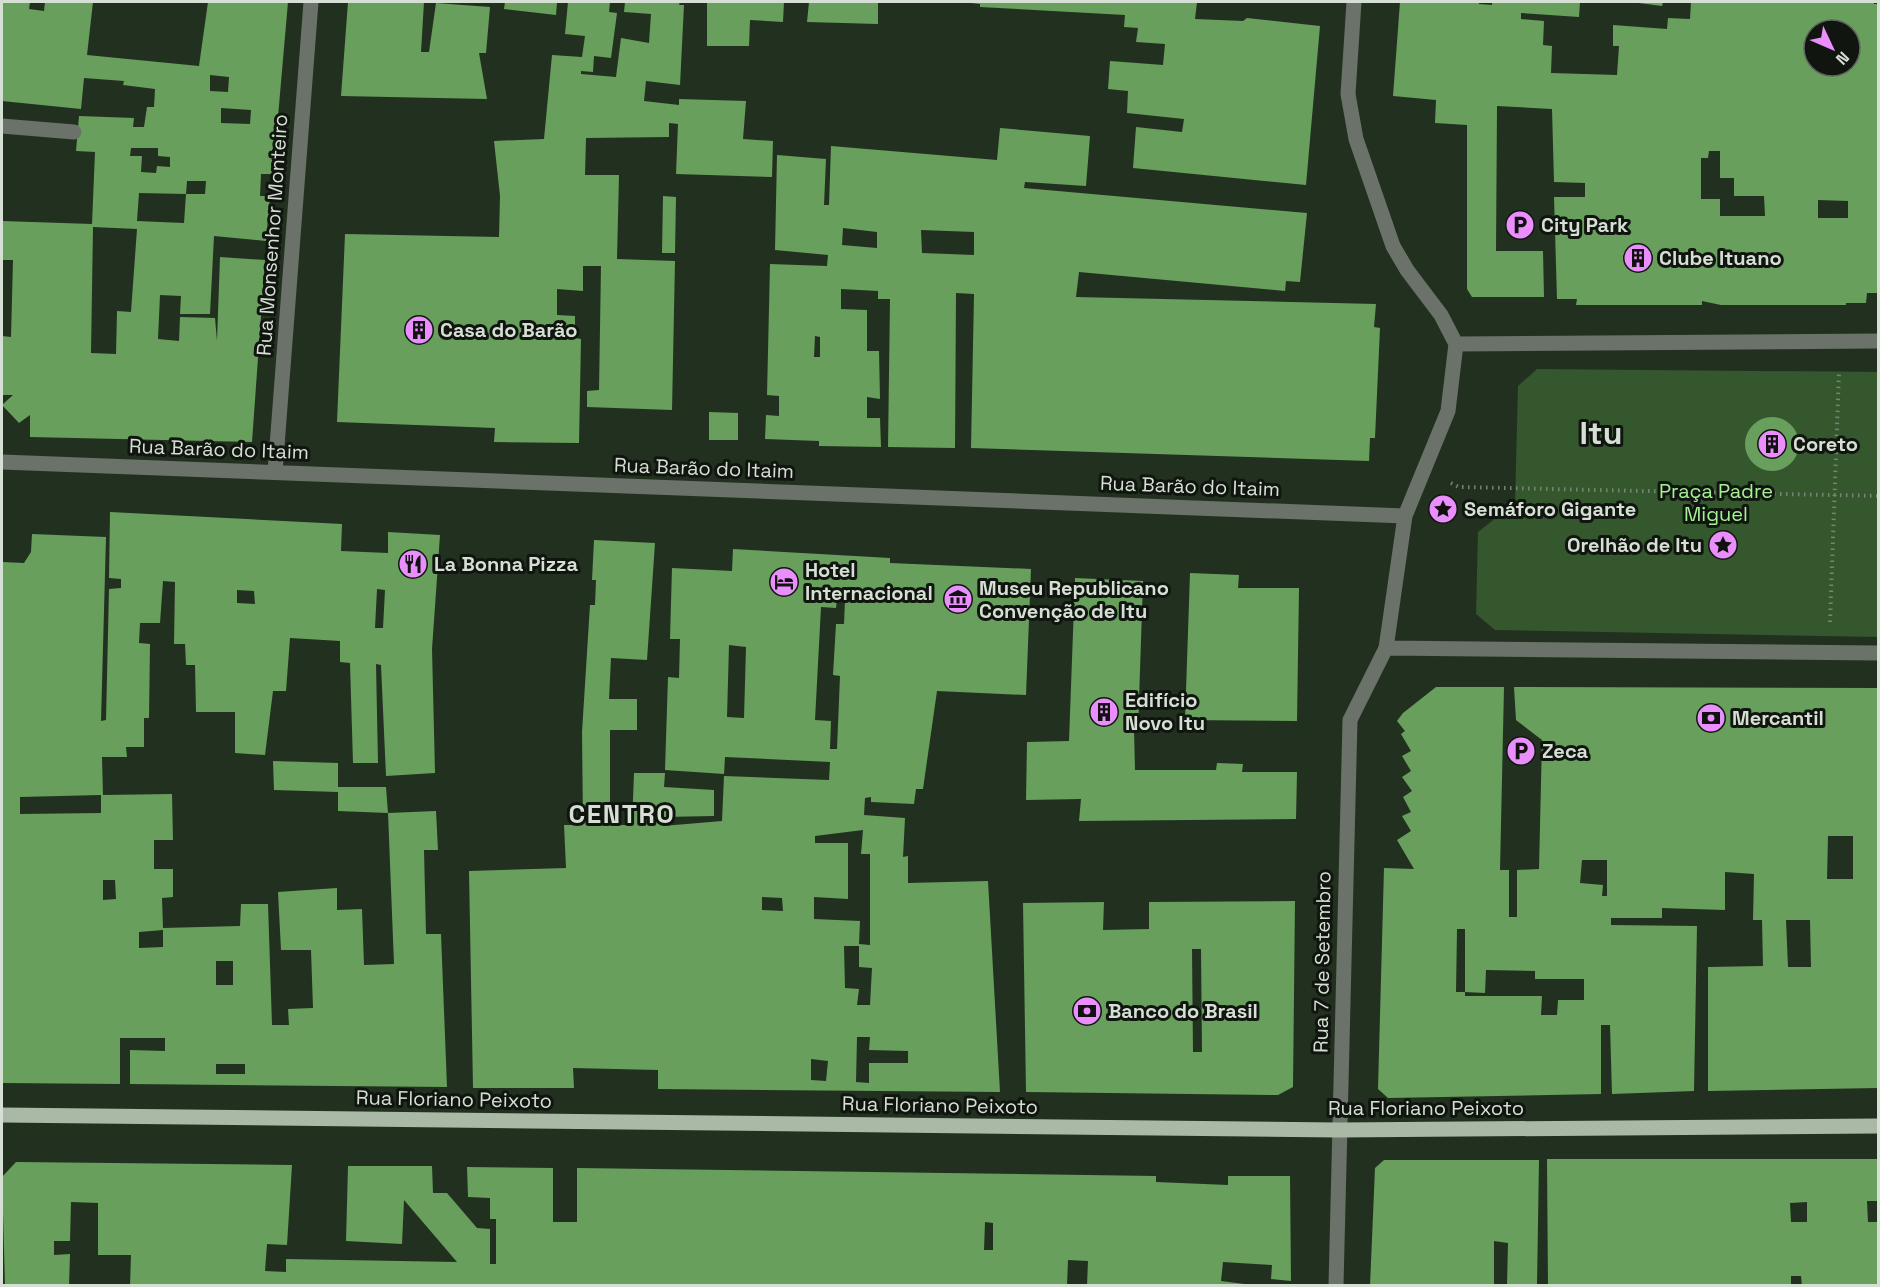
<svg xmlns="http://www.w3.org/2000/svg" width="1880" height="1287" font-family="'Space Grotesk',sans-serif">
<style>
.green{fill:#34572d}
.building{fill:#689f5d;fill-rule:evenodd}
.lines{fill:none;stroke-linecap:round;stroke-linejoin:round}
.path{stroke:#788476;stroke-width:4;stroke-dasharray:1.5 4.5;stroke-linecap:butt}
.minor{stroke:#6b7269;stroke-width:15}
.major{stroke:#a9b9a6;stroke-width:15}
.labels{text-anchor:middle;stroke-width:6;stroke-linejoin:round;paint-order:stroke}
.poi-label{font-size:20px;font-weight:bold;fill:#d6dfd4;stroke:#10160f;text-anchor:start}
.street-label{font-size:20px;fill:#d6dfd4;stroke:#10160f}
.park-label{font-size:20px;fill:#a5ef95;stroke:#10160f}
.district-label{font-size:26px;font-weight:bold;letter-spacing:1.5px;fill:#d6dfd4;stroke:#10160f}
.town-label{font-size:32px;font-weight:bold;fill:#d6dfd4;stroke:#10160f}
</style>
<rect width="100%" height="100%" fill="#22311f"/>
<path class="green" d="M1537,369L1878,372V637L1495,630L1476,614L1478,532L1515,503L1518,386Z"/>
<path class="building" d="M2,2H30L29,9L44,11L45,2H93L87,55L199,66L208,2H288L273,174H261L260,196H270L266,241L214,236L210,314H180L181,296L160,295L158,339L179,341L180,317L215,318L217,341L220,257L265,260L252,442L30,437V415L19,423L2,405L13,395H2V336L11,337L13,260H2V221L92,224L95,152L76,151L79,116L134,118L133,127H144L147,107H154L155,89L123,85L124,81L84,78L81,109L2,101ZM210,75L229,77L228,92L210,91ZM221,108L251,110L250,124L221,123ZM131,148H158V156L170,157V167L157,166L156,173L141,172L142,156H130ZM187,181H206L205,194H186L184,223L137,221L139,193L186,194ZM93,227L137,229L131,312L117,311L116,354L91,353Z
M348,2H424L421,52H429L436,3L490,7L486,53H479L487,99L341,96Z
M505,2H557L556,15L504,9Z
M568,2H610L609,12L617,13L611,58L594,56L593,72L581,71V74L616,77L621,38L649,43L651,14L624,12L625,2H680L679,5H684L680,85L646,81L644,101L679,105V99L746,101L743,139L773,141L772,177L676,174L678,124L669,123V137L586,138L585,175H619L617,259L675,261L672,410L587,407V391L599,390L601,266H583V291L557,289V315L575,316V338L581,339L579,443L494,442L495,428L337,422L345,234L499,237L500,196L494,141L544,139L552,55L582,57L585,36L565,34Z
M707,2H784L783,22L750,20L749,46H707Z
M809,2H878V24L807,22Z
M962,2H1197L1195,19L1243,21L1247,18L1320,26L1306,185L1133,168L1136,127L1182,132L1184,119L1127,113L1128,91L1108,89L1110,61L1163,65L1165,44L1136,42L1138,28L1124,27L1125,15L980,7V4Z
M1400,2H1479V4L1492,5V2H1580L1579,17L1521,13V19L1544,21L1543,45L1552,46L1551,73L1617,75L1619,46H1613V25L1667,29L1668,18L1690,19L1691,2H1874V4H1878V293H1867L1866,303H1846V305H1721L1702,301V305H1576L1577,299H1557L1554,197H1585V183L1554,182L1552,109L1497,106L1496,251H1543L1544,297H1472L1467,289V125L1435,123L1436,100L1393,96ZM1814,30H1850V66H1814ZM1709,151H1720V178H1734V196H1764L1765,216H1720V199H1701V158H1708ZM1818,200L1848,201V218H1818Z
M1631,2H1663L1662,6Z
M1000,128L1090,136L1086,186L1025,182L1024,188L1307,213L1300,282L1286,281L1285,291L1079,272L1076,297L1376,304L1374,327L1380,328L1375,438H1370L1369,461L971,448L974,294L956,293L955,448L888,447L890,299H878V291L841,289V309L867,310V351H879L880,399L867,397V418H880L881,447L819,446V441L765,439L766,415L779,416V396L767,395L770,264L827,266L828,255L775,250L777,155L826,159L824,205H829L831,146L997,160ZM843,228L877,232V248L842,245ZM921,230L974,232V255L922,253ZM815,336L820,337V357H814Z
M663,196L676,197L675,253H662Z
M709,412L738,413V440H709Z
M1745 444a27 27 0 1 1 54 0a27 27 0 1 1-54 0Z
M110,512L342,524L341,551L388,553V532L440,535L432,649L435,773L386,776L381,665L376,664L378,763H353L350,663L340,662V641L290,638L286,691H273L265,755L235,753V712H196L195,665H186L185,644H174L175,582L163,581L160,623H140L139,643L150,644L149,718H144V747H126L127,757H102L103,795L172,794L173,840H154V869H173V897L162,898L163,928L240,926L241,904H268L272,1025H289L288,1009L313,1008L311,950H281L278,892L337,888V910L362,909L364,965L394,964L388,813L436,811L438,850H424L426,934H441L447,1087L130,1084V1050L165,1051V1038H120V1084L2,1083V562L24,563L31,552L32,534L106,537L101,721L106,720L109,589L121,588V579L109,578ZM377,589L385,590L383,628H375ZM237,590L254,591L255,604L237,603ZM101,795V813L20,814V797ZM103,880H115L116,899L103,900ZM163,930V947L139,948V932ZM216,961H233V985H216ZM216,1064H245V1074H216Z
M594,540L655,543L647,660L611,658L609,699H637V730H610V825H632L634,773H665L664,787L714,790V816L663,817V826L722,821L724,776L829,780L830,762L725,757L724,774L665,770L668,677L679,678L680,639H670L672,568L732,571L733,549L890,558V563L1031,569L1026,695L937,691L923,789H916L914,804L871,802V797L865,798L864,815L905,818L903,857L908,856V883L988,881L1000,1092L658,1089V1070L573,1068L574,1088H473L469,871L566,868L564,825H583L582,732L590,605H595L596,580H592ZM837,599L845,600L844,624H836L833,675L840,676L837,749H830L831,721L815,720L821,607L836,608ZM729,645L746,647L744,718L727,717ZM863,830L861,854H870V945L859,944L860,921L814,919V897L848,899V843H815V836ZM762,897L782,898L783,911L762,910ZM844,946H859V967L872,968L870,1005H857L859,989L845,988ZM857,1037H870L869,1050L908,1051V1063H869V1083L856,1082ZM811,1059L828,1061L826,1081L811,1080Z
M1190,573L1239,575L1238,588H1299L1297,721L1185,720Z
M1075,578L1143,581L1138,730L1134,729L1135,770H1216L1217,763L1243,764L1242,772H1297L1296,819L1079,821L1081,799L1026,800L1027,742L1069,741Z
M1436,687H1504L1500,870H1509V917H1517V870L1539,869L1542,740L1516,720L1514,687L1878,688V1088L1708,1091V967L1763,966L1762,920H1753L1754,874L1725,872V910L1662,908V918H1611V925L1697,926L1694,1091L1612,1094L1610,1025H1601V1094L1388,1098L1378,1089L1384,868L1414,869L1397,840L1411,831L1402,816L1411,812L1403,797L1412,791L1402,777L1411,771L1402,756L1411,751L1401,734L1405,731L1397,721L1403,713ZM1828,836H1853V879H1827ZM1582,860H1607V896H1602L1603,885L1580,883ZM1786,920H1810L1811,967H1788ZM1457,929H1465V992H1456ZM1486,970L1535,971V979H1584V1000H1558L1557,1015H1541L1542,996H1465V992L1485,993Z
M273,761L338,763V787H386L388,813L338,811V792L274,790Z
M1295,901L1293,1087L1278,1095L1026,1092L1023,903L1104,902L1103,930L1149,929V902ZM1192,949H1201L1202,1052H1193Z
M1547,1159H1878V1201H1867L1868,1222H1878V1286H1802L1801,1276H1791V1286H1548ZM1807,1202V1222H1791L1790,1203Z
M1384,1160H1539L1537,1286H1507L1508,1243L1494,1241V1286H1370L1375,1168Z
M16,1162L292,1165L287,1245L267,1244L265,1271L286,1272V1259L457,1262L404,1200L402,1244L346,1241L348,1166H432L433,1193H447L477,1228L490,1229V1264H496V1219H490V1198L468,1197L467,1167L553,1168V1222H577V1168L1156,1176V1182L1228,1185V1176H1290L1291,1281L1271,1279L1272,1265L1223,1262L1221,1281L1260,1286H1087L1088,1261L1068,1260L1067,1286H130L131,1255H98V1203L71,1202L70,1241H54V1255L70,1254L69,1286H5L2,1177ZM985,1222L993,1223V1250H984Z"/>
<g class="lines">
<path class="path" d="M1451,483L1459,487L1878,496
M1830,622L1839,372"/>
<path class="minor" d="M2,126L74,132
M1456,344L1878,341
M2,462L1405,516
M275,472L311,2
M1386,648L1878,653
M1336,1286L1350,720L1386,648L1405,516L1448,411L1456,344L1441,315L1407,270L1393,246L1356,139L1348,94L1354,2"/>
<path class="major" d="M2,1115L1339,1130L1878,1126"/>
</g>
<defs>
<g id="parking-disc" transform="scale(1.5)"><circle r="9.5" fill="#ea8dfd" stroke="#10160f"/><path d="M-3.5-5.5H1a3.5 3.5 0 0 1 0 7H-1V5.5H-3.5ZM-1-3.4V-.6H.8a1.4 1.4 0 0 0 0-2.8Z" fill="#111"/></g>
<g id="building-disc" transform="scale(1.5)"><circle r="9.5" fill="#ea8dfd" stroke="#10160f"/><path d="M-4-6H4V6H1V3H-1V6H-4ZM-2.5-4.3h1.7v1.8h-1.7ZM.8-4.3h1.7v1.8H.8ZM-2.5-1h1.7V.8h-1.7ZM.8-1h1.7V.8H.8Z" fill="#111"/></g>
<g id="sight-disc" transform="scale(1.5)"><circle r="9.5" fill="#ea8dfd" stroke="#10160f"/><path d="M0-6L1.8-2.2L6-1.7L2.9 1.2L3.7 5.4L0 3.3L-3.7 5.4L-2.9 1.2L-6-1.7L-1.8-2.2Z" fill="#111"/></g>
<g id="restaurant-disc" transform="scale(1.5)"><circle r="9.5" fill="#ea8dfd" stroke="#10160f"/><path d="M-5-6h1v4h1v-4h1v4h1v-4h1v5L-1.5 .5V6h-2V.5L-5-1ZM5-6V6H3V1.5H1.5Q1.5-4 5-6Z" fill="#111"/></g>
<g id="hotel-disc" transform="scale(1.5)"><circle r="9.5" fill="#ea8dfd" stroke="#10160f"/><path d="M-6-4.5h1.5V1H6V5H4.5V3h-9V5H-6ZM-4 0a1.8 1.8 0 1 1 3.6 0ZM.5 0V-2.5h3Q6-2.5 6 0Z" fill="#111"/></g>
<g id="museum-disc" transform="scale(1.5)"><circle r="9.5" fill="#ea8dfd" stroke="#10160f"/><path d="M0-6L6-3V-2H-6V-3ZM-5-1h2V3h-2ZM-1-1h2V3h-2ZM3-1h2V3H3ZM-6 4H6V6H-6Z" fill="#111"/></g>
<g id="bank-disc" transform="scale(1.5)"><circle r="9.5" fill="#ea8dfd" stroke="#10160f"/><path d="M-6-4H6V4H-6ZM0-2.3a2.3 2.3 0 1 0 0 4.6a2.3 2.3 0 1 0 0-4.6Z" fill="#111"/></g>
</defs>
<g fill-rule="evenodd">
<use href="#parking-disc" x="1520" y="225"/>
<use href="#building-disc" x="1638" y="258"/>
<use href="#building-disc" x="419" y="330"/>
<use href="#building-disc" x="1772" y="444"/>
<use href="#sight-disc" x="1443" y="509"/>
<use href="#sight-disc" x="1723" y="545"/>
<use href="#restaurant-disc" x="413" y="564"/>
<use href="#hotel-disc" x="784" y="582"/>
<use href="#museum-disc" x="958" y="599"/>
<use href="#building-disc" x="1104" y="712"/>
<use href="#bank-disc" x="1711" y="718"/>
<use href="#parking-disc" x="1521" y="751"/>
<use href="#bank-disc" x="1087" y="1011"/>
</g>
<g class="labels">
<g class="poi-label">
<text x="1541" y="232">City Park</text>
<text x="1659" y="265">Clube Ituano</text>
<text x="440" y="337">Casa do Barão</text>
<text x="1793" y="451">Coreto</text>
<text x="1464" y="516">Semáforo Gigante</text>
<text x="1702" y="552" text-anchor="end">Orelhão de Itu</text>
<text x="434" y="571">La Bonna Pizza</text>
<text x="805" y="577">Hotel<tspan x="805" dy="23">Internacional</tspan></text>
<text x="979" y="595">Museu Republicano<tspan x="979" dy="23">Convenção de Itu</tspan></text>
<text x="1125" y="707">Edifício<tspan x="1125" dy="23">Novo Itu</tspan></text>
<text x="1732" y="725">Mercantil</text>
<text x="1542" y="758">Zeca</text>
<text x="1108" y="1018">Banco do Brasil</text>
</g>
<g class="street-label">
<text transform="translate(272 235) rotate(-86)" y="7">Rua Monsenhor Monteiro</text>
<text transform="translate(219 449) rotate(2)" y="7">Rua Barão do Itaim</text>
<text transform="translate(704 468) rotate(2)" y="7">Rua Barão do Itaim</text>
<text transform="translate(1190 486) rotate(2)" y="7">Rua Barão do Itaim</text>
<text transform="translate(1322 962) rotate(-89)" y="7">Rua 7 de Setembro</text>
<text transform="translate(454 1099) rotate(1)" y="7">Rua Floriano Peixoto</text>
<text transform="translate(940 1105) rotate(1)" y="7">Rua Floriano Peixoto</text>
<text x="1426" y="1115">Rua Floriano Peixoto</text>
</g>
<g class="park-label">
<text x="1716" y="498">Praça Padre<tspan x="1716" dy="23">Miguel</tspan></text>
</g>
<g class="district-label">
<text x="622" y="823">CENTRO</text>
</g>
<g class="town-label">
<text x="1601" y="444">Itu</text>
</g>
</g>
<rect width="1880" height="1287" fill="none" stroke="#d6dfd4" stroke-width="6"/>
<g transform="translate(1832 48) rotate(134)"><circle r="28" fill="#10160f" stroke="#5f665e" stroke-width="1.5"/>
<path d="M0-4.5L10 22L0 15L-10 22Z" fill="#ea8dfd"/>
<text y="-9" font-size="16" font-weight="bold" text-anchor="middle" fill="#d6dfd4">N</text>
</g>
</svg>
